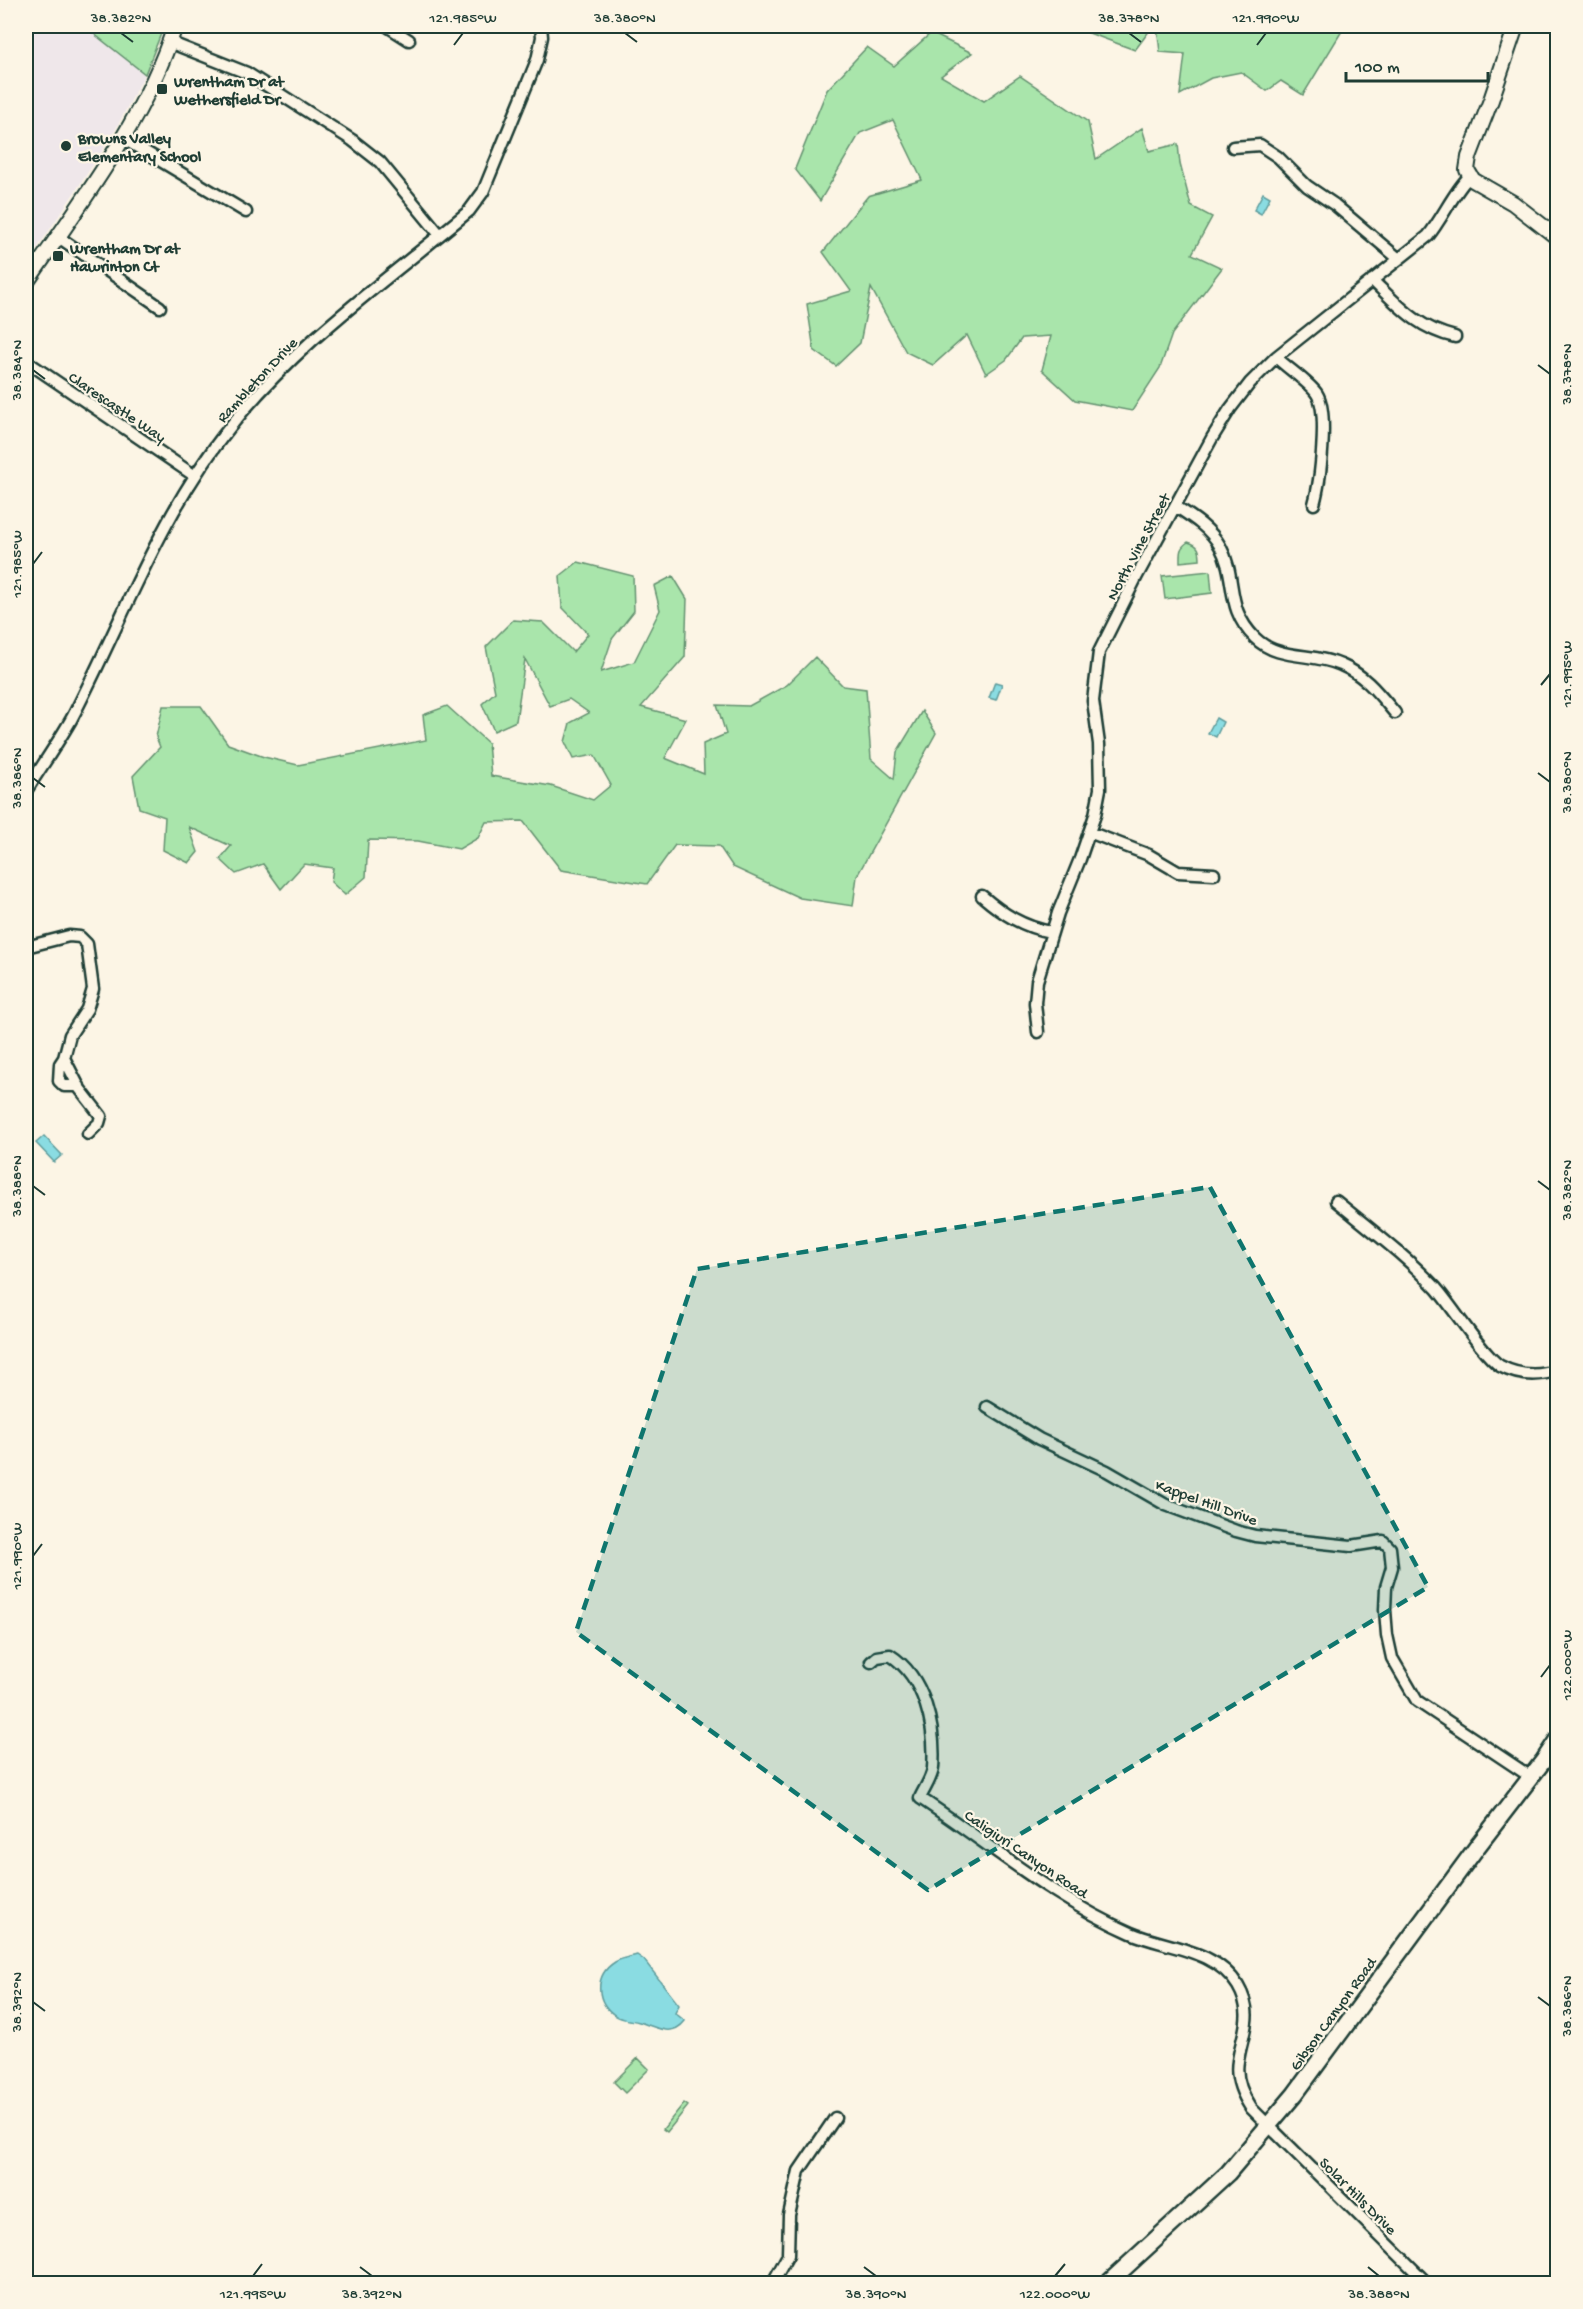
<svg xmlns="http://www.w3.org/2000/svg" width="1583" height="2309" font-family="'Gochi Hand',sans-serif">
<style>
.built{fill:#efe7ea}
.green{fill:#a9e5ab;stroke:#649170;stroke-width:1.5}
.water{fill:#8adce2;stroke:#5f9c9c;stroke-width:1.5}
.lines{fill:none;stroke-linecap:round;stroke-linejoin:round}
.minor-casing{stroke:#1f3d34;stroke-width:15}
.tertiary-casing{stroke:#1f3d34;stroke-width:18}
.secondary-casing{stroke:#1f3d34;stroke-width:20}
.minor{stroke:#fcf5e5;stroke-width:10}
.tertiary{stroke:#fcf5e5;stroke-width:14}
.secondary{stroke:#fcf5e5;stroke-width:15}
.marked{fill:#0f766e;fill-opacity:0.2;stroke:#0f766e;stroke-width:4.5;stroke-dasharray:12 8;stroke-linejoin:round}
.ticks{fill:none;stroke:#1f3d34;stroke-width:2}
.poi-dot{fill:#1f3d34;stroke:#fcf5e5;stroke-width:2}
.labels{text-anchor:middle;stroke-width:4.5;stroke-linejoin:round;paint-order:stroke}
.poi-label{font-size:16px;font-weight:bold;fill:#1f3d34;stroke:#fcf5e5;text-anchor:start}
.street-label{font-size:16px;fill:#1f3d34;stroke:#fcf5e5}
.neatline{fill:none;stroke:#1f3d34;stroke-width:2}
.ticks-label{font-size:15px;text-anchor:middle;fill:#1f3d34}
</style>
<rect width="100%" height="100%" fill="#fcf5e5"/>
<filter id="ink" filterUnits="userSpaceOnUse"><feTurbulence type="fractalNoise" baseFrequency=".0167" numOctaves="2"/><feDisplacementMap in="SourceGraphic" scale="12" xChannelSelector="R" yChannelSelector="G"/><feConvolveMatrix kernelMatrix="1 2 1 2 8 2 1 2 1" color-interpolation-filters="sRGB"/></filter>
<g filter="url(#ink)">
<path class="built" d="M26,26H84L145,74L111,138L26,265Z"/>
<path class="green" d="M84,26H164L145,74Z
M1070,26H1153L1135,50Z
M1157,26H1345L1303,95L1281,81L1267,91L1241,72L1211,78L1180,95L1185,54L1160,52Z
M931,33L972,53L941,76L984,101L1020,76L1088,122L1096,159L1142,128L1149,151L1178,144L1180,164L1191,206L1212,217L1192,254L1222,268L1172,334L1160,368L1132,411L1075,400L1042,370L1051,336L1022,338L1006,360L986,374L967,335L933,365L906,352L871,288L860,343L836,366L814,350L807,304L851,291L823,252L868,196L922,180L893,120L860,133L820,201L795,169L827,90L867,47L894,66Z
M1188,542C1199,545 1200,550 1200,560L1180,562C1180,552 1179,548 1188,542Z
M578,562L633,576L634,611L612,639L601,672L634,662L660,610L654,586L673,576L687,599L685,657L641,707L686,719L665,758L704,774L703,744L726,734L717,705L749,706L787,685L815,657L843,686L866,689L871,759L894,779L897,752L922,711L936,733L857,876L853,906L800,898L733,867L719,846L675,845L647,884L561,870L523,821L486,822L478,838L459,849L418,841L368,840L366,877L345,895L331,882L333,868L304,864L281,889L263,864L236,874L220,859L231,846L189,827L198,852L189,863L163,850L165,817L139,808L133,776L160,747L156,737L163,706H201L228,744L264,757L298,765L426,740L423,715L447,706L488,743L491,776L551,786L593,800L611,785L594,755L573,759L565,742L570,723L589,713L569,699L550,706L525,659L516,721L494,731L482,704L495,692L486,647L513,620L543,622L573,652L588,634L562,607L560,576Z
M1210,571L1212,593L1165,599L1162,576Z
M638,2058L649,2069L625,2093L614,2082Z
M684,2103L688,2106L667,2132L663,2129Z"/>
<path class="water" d="M1263,193L1270,197L1261,214L1254,210Z
M995,682L1002,684L996,700L989,698Z
M1216,718L1223,722L1216,737L1208,733Z
M44,1136L62,1155L54,1162L36,1143Z
M637,1955L644,1960L679,2005L675,2013L685,2021C672,2038 656,2027 639,2022C632,2020 622,2020 616,2016C596,2003 593,1976 615,1962C621,1958 631,1957 637,1955Z"/>
<g class="lines">
<g class="minor-casing">
<path id="minor" d="M387,26L409,40
M169,42L247,73L352,140L380,162L440,235
M124,139L246,212
M1233,147L1260,145L1278,157L1307,186L1335,205L1399,259
M57,236L160,307
M1372,280C1399,306 1417,328 1455,337
M1276,357C1287,368 1310,383 1317,394C1329,413 1320,483 1314,504
M26,361L195,476
M1175,506C1192,517 1210,528 1220,546C1238,579 1224,607 1255,638C1278,661 1313,652 1341,665C1365,675 1379,694 1395,713
M26,791C41,767 58,743 72,718C123,620 160,514 230,427C297,342 387,280 469,211L483,192L537,60L542,37L541,26
M1089,832L1149,855L1178,872L1214,874
M982,896C1003,914 1023,927 1051,932
M26,947L69,936L80,937L87,944L93,989L87,1009L70,1035L64,1058L80,1089L101,1116L99,1123L88,1134
M1038,1032L1035,1003L1037,981L1058,913L1080,859L1095,815L1100,789L1099,744L1093,701L1099,652L1137,576L1212,438L1230,409L1250,383L1276,357L1428,236C1442,219 1456,188 1470,176
M64,1058L60,1064L59,1081L64,1086H79
M1336,1201C1370,1229 1406,1256 1436,1288C1452,1306 1483,1355 1500,1366C1519,1376 1538,1377 1558,1370
M987,1407L1039,1439L1107,1471L1166,1505L1236,1531L1255,1536L1351,1546L1383,1541L1390,1548L1392,1567L1386,1587L1385,1610L1387,1635L1392,1658L1417,1701L1531,1777
M871,1662L877,1657L890,1655C925,1677 936,1728 933,1768C932,1778 924,1789 920,1798C990,1844 1053,1899 1131,1933C1166,1948 1216,1949 1238,1986C1255,2015 1242,2033 1238,2061C1235,2077 1242,2094 1251,2108L1428,2284
M772,2284L788,2255L789,2215L799,2171L835,2118"/>
</g>
<g class="tertiary-casing">
<path id="tertiary" d="M1516,26L1491,100L1469,157L1467,170L1473,180L1513,203L1558,238
M26,283C82,201 144,121 175,26"/>
</g>
<g class="secondary-casing">
<path id="secondary" d="M1107,2284L1228,2173L1295,2094L1477,1847L1544,1760L1558,1739"/>
</g>
<use href="#minor" class="minor"/>
<use href="#tertiary" class="tertiary"/>
<use href="#secondary" class="secondary"/>
</g>
</g>
<path class="marked" d="M1210,1187L1428,1587L928,1890L576,1632L697,1269Z"/>
<path class="ticks" d="M121,33L133,42M625,33L637,42M1129,33L1141,42M454,45L463,33M1257,45L1266,33M1538,365L1550,374M33,370L45,379M33,564L42,552M1541,685L1550,674M1538,773L1550,782M33,778L45,787M1538,1181L1550,1190M33,1186L45,1195M33,1556L42,1544M1541,1677L1550,1665M1538,1997L1550,2006M33,2002L45,2011M360,2267L372,2276M864,2267L876,2276M1368,2267L1379,2276M253,2276L262,2264M1055,2276L1065,2264"/>
<g class="poi-dot">
<rect x="156" y="83" width="12" height="12" rx="3"/>
<circle cx="66" cy="146" r="6"/>
<rect x="52" y="250" width="12" height="12" rx="3"/>
</g>
<g class="labels">
<g class="poi-label">
<text x="174" y="86">Wrentham Dr at<tspan x="174" dy="18">Wethersfield Dr</tspan></text>
<text x="78" y="143">Browns Valley<tspan x="78" dy="18">Elementary School</tspan></text>
<text x="70" y="253">Wrentham Dr at<tspan x="70" dy="18">Hawrinton Ct</tspan></text>
</g>
<g class="street-label">
<text transform="translate(256 379) rotate(-47)" y="6">Rambleton Drive</text>
<text transform="translate(118 406) rotate(34)" y="6">Clarescastle Way</text>
<text transform="translate(1137 546) rotate(-62)" y="6">North Vine Street</text>
<text transform="translate(1207 1501) rotate(20)" y="6">Kappel Hill Drive</text>
<text transform="translate(1027 1853) rotate(34)" y="6">Caligiuri Canyon Road</text>
<text transform="translate(1332 2013) rotate(-54)" y="6">Gibson Canyon Road</text>
<text transform="translate(1359 2195) rotate(45)" y="6">Solar Hills Drive</text>
</g>
</g>
<rect width="1583" height="2309" fill="none" stroke="#fcf5e5" stroke-width="66"/>
<path d="M1346 72v9h142v-9" fill="none" stroke="#1f3d34" stroke-width="3"/>
<text x="1355" y="72" font-size="18" fill="#1f3d34" stroke="#fcf5e5" stroke-width="4.5" paint-order="stroke">100 m</text>
<rect x="33" y="33" width="1517" height="2243" class="neatline"/>
<g class="ticks-label">
<text x="121" y="22">38.382°N</text>
<text x="463" y="22">121.985°W</text>
<text x="625" y="22">38.380°N</text>
<text x="1129" y="22">38.378°N</text>
<text x="1266" y="22">121.990°W</text>
<text transform="translate(16 370) rotate(-90)" y="5">38.384°N</text>
<text transform="translate(1566 374) rotate(-90)" y="5">38.378°N</text>
<text transform="translate(16 564) rotate(-90)" y="5">121.985°W</text>
<text transform="translate(1566 674) rotate(-90)" y="5">121.995°W</text>
<text transform="translate(16 778) rotate(-90)" y="5">38.386°N</text>
<text transform="translate(1566 782) rotate(-90)" y="5">38.380°N</text>
<text transform="translate(16 1186) rotate(-90)" y="5">38.388°N</text>
<text transform="translate(1566 1190) rotate(-90)" y="5">38.382°N</text>
<text transform="translate(16 1556) rotate(-90)" y="5">121.990°W</text>
<text transform="translate(1566 1665) rotate(-90)" y="5">122.000°W</text>
<text transform="translate(16 2002) rotate(-90)" y="5">38.392°N</text>
<text transform="translate(1566 2006) rotate(-90)" y="5">38.386°N</text>
<text x="253" y="2298">121.995°W</text>
<text x="372" y="2298">38.392°N</text>
<text x="876" y="2298">38.390°N</text>
<text x="1055" y="2298">122.000°W</text>
<text x="1379" y="2298">38.388°N</text>
</g>
</svg>
